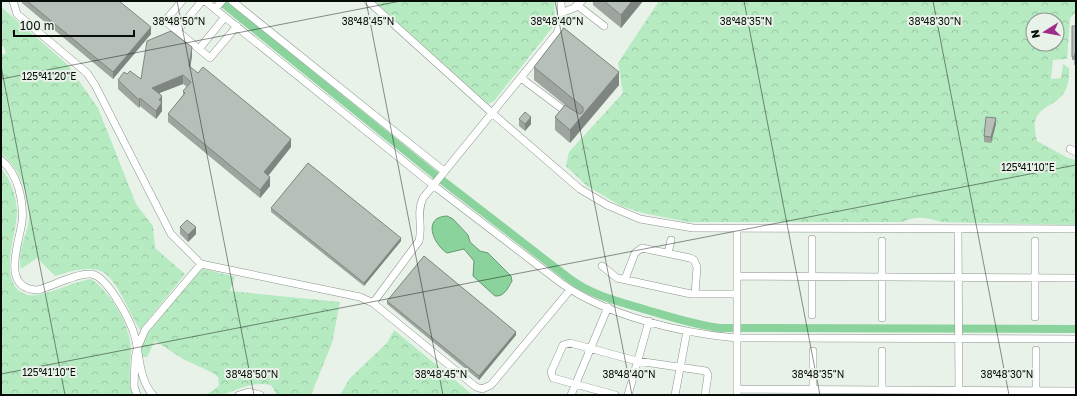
<svg xmlns="http://www.w3.org/2000/svg" width="1077" height="396" font-family="'Golos Text',sans-serif">
<style>
.forest{fill:url(#forest-crowns);fill-rule:evenodd}
.water{fill:#8bd39c;stroke:#649870}
.lines{fill:none;stroke-linecap:round;stroke-linejoin:round}
.canal{stroke:#8bd39c;stroke-width:8}
.minor-casing{stroke:#8a948c;stroke-width:8}
.minor{stroke:#fff;stroke-width:7}
.wall{fill:#9da59e}
.shaded-wall{fill:#7f8681}
.building{fill:#b6c0b8;stroke:#7f8681}
.ticks{fill:none;stroke:#090d0a;stroke-width:1;stroke-opacity:0.45}
.ticks-label{font-size:10px;text-anchor:middle;fill:#090d0a;stroke:#e8f2e9;stroke-width:4;stroke-linejoin:round;paint-order:stroke}
</style>
<defs>
<pattern id="forest-crowns" width="20" height="18" patternUnits="userSpaceOnUse"><rect width="20" height="18" fill="#b6eac1"/><path d="M2 6a3 3 0 1 1 6 0M12 15a3 3 0 1 1 6 0" fill="none" stroke="#9bc8a4"/></pattern>
</defs>
<rect width="100%" height="100%" fill="#e8f2e9"/>
<path class="forest" d="M374,1H554L555,21L552,28L494,101L488,104Z
M659,1H1076V12L1070,18L1067,59L1053,60L1051,79L1061,78L1063,64L1069,68C1071,109 1041,99 1035,122C1034,127 1036,136 1037,141L1068,158L1076,160V225L941,222C927,218 916,215 903,222H688L643,213L621,206L587,186L566,166L569,152L623,93L618,63ZM1033,20H1057V44H1033Z
M1,7L67,64L98,108L136,204L153,226L155,248L185,274L140,330C130,316 116,274 98,270C84,267 68,272 55,276L37,258L21,269C16,250 28,236 29,217C31,198 18,164 1,154V55L6,53L4,47L1,46Z
M1,168C11,180 16,195 17,211C17,234 0,271 18,290C24,294 28,296 35,295C54,293 72,282 91,279C111,293 130,324 131,349C131,364 127,381 133,395H1Z
M204,269L235,277L230,291L340,302L332,343L311,395H277L271,385C252,381 238,390 221,395C216,396 209,395 204,395L213,391L219,385L218,377L213,373L183,359L155,341L147,357H142C140,346 144,338 150,330L199,271Z
M394,330L473,395H340L350,378L387,343Z"/>
<path class="water" d="M447,216L453,219L468,235L470,242L480,251L488,253L511,276L512,281C508,288 504,297 495,296L473,276L474,261L464,249L447,253C433,244 422,217 447,216Z"/>
<g class="lines">
<path class="canal" d="M220,1L434,174L570,279C593,296 620,302 647,310C671,317 695,325 720,328L1076,329"/>
<g class="minor-casing">
<path id="minor" d="M13,1L17,14L87,73L95,85L171,234L201,264L360,297L373,303L476,387L482,389L491,385L570,290
M182,1L165,21L210,58L237,26
M205,1L433,185L561,283C607,316 681,333 736,338L1076,339
M232,1L444,171
M368,1L492,113L580,189L607,205L640,219L693,228L1076,229
M577,5L604,26
M215,9L222,1
M561,13L574,8L582,1
M177,31L202,1
M199,49L225,17
M521,78L569,114
M1070,149L1076,152
M1,160C18,173 24,202 22,222C19,244 0,289 38,290C53,286 76,273 91,274C108,276 131,322 135,337C140,356 139,380 153,395
M958,229L959,395
M812,239V315
M882,241V318
M668,253L671,240
M602,266L617,278L691,294H737
M737,276L1076,278
M625,279L635,253L642,248L690,258L694,260L697,267L695,294
M373,303L419,241C423,226 416,213 423,198L557,33L562,20L561,1
M1035,317V241
M813,351V395
M882,351V395
M737,389L1076,391
M137,395L134,386L135,359L137,349L145,330L201,264
M239,395L249,392L260,395
M571,395L608,307
M615,395L553,378L551,372L563,345L570,343L637,361L706,371L708,375L705,395
M628,395L649,321
M675,395L687,331
M737,395V228
M1036,395V350"/>
</g>
<use href="#minor" class="minor"/>
</g>
<path class="wall" d="M22,1H119L151,34L113,79L22,3Z
M593,1H643L621,28L593,5Z
M1072,26H1076V78H1075V60H1072Z
M192,56L190,67L291,147L268,176L270,186L260,198L168,122V114L183,95V91L187,87L183,84L159,93L162,96V111L156,119L140,106L139,108L118,89V80L127,74L141,79Z
M534,67L619,85L570,143L555,130V117L565,105L534,80Z
M519,119L531,124L525,131L519,126Z
M996,124L991,143L984,142V136Z
M271,208L401,241L364,286L271,212Z
M180,227L196,234L188,242L180,234Z
M387,301L516,335L479,380L387,304Z"/>
<path class="shaded-wall" d="M632,1H643L621,28V15Z
M151,27V34L113,79V72Z
M192,47V56L189,75V66Z
M619,72V85L570,143V130Z
M183,75V84L152,96V88Z
M162,96V111L156,119V111L159,100Z
M140,98V106L139,108V100Z
M531,117V124L525,131V124Z
M996,118V124L991,143V137Z
M291,139V147L264,181V172Z
M270,177V186L260,198V190Z
M196,227V234L188,242V235Z
M401,238V241L364,286V283Z
M516,332V335L479,380V376Z"/>
<path class="building" d="M27,1H119L151,27L113,72Z
M604,1H632L621,15Z
M1072,26H1076V53H1075V57H1072Z
M564,28L619,72L570,130L555,117L565,105L579,114L583,112V107L534,67Z
M171,31L192,47L189,66L198,73L203,67L291,139L264,172L270,177L260,190L168,114L185,93L183,91L191,82L183,75L152,88L162,96L159,100L162,102L156,111L140,98L139,100L118,80L124,72L127,74L130,71L141,79L147,41Z
M1075,53H1076V65H1075Z
M525,112L531,117L525,124L519,119Z
M986,117L996,118L991,137L984,136Z
M308,163L401,238L364,283L271,208Z
M187,220L196,227L188,235L180,227Z
M424,256L516,332L479,376L387,301Z"/>
<path class="ticks" d="M177,1L254,395M366,1L443,395M555,1L632,395M744,1L820,395M933,1L1009,395M1,66L65,395M1,79L401,1M1,374L1076,165"/>
<g class="ticks-label">
<text x="179" y="25">38°48'50"N</text>
<text x="368" y="25">38°48'45"N</text>
<text x="557" y="25">38°48'40"N</text>
<text x="746" y="25">38°48'35"N</text>
<text x="935" y="25">38°48'30"N</text>
<text x="49" y="80">125°41'20"E</text>
<text x="1028" y="171">125°41'10"E</text>
<text x="49" y="376">125°41'10"E</text>
<text x="252" y="378">38°48'50"N</text>
<text x="441" y="378">38°48'45"N</text>
<text x="629" y="378">38°48'40"N</text>
<text x="818" y="378">38°48'35"N</text>
<text x="1007" y="378">38°48'30"N</text>
</g>
<rect width="1077" height="396" fill="none" stroke="#090d0a" stroke-width="4"/>
<g transform="translate(1045 32) rotate(259)"><circle r="19" fill="#e8f2e9" stroke="#8f9690"/>
<path d="M0-3L7 15L0 10L-7 15Z" fill="#9e2c89"/>
<text y="-6" font-size="11" font-weight="bold" text-anchor="middle" fill="#090d0a">N</text>
</g>
<path d="M14 30v6h120v-6" fill="none" stroke="#090d0a" stroke-width="2"/>
<text x="20" y="30" font-size="12" fill="#090d0a" stroke="#e8f2e9" stroke-width="3" paint-order="stroke">100 m</text>
</svg>
